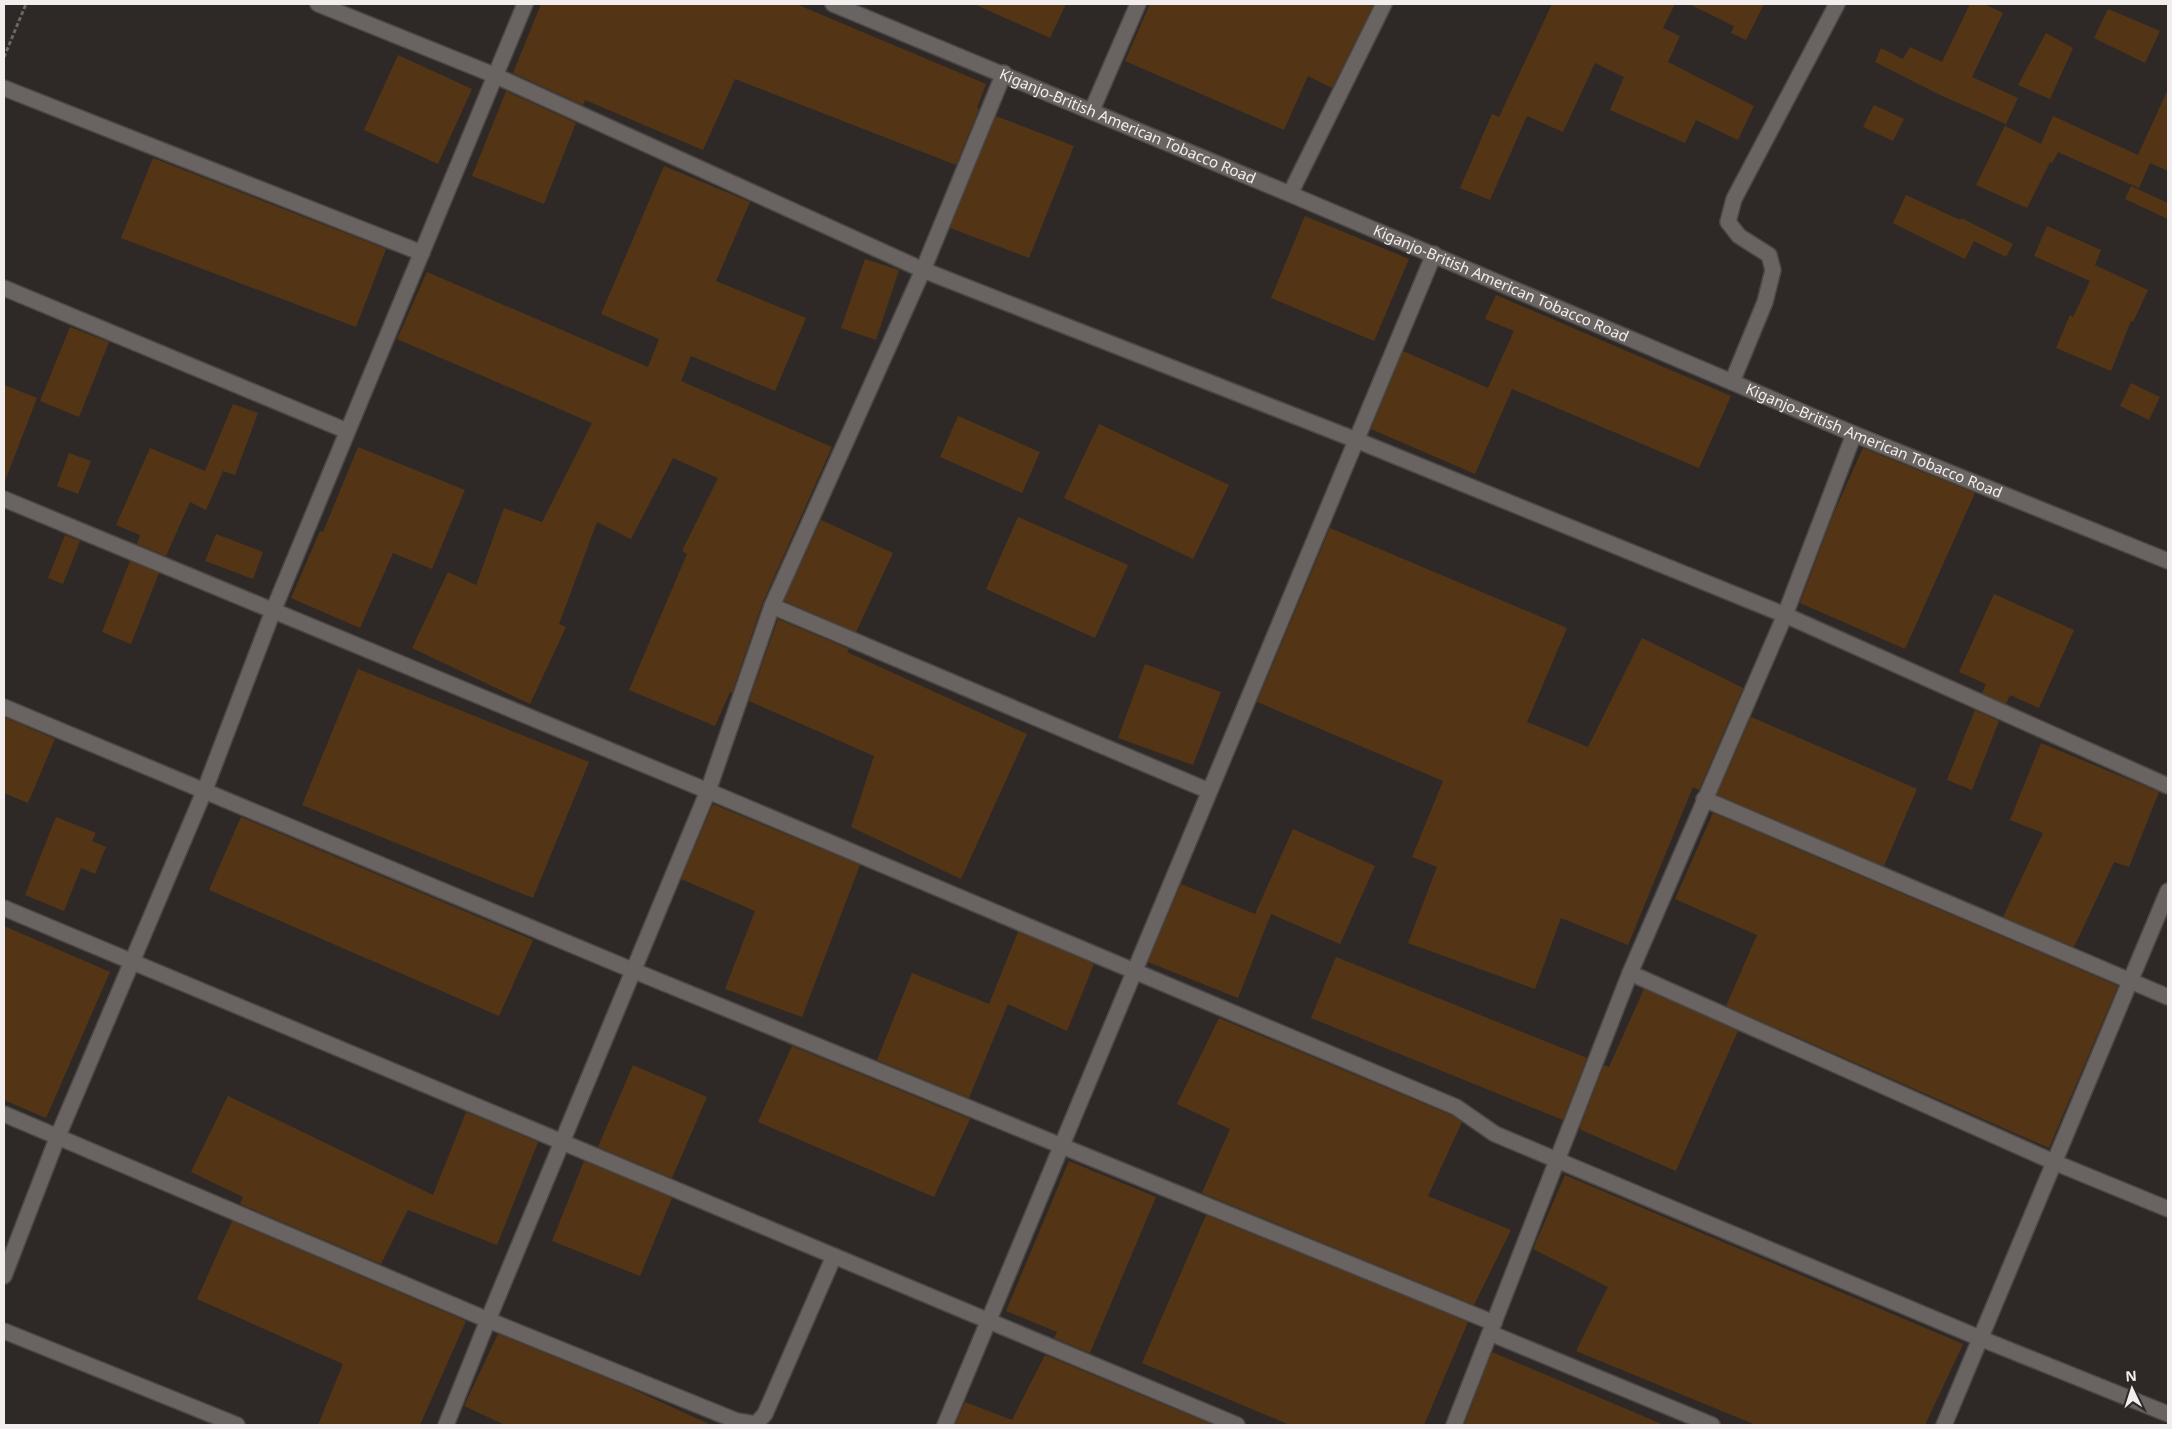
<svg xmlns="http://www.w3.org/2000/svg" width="2172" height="1429" font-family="'Noto Sans',sans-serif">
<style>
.building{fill:#533515}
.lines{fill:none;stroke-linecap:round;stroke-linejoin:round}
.street-casing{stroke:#4b4745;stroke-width:18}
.path{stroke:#6c6765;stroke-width:3;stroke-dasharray:4 2.5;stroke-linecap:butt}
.street{stroke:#696361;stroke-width:15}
.labels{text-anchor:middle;stroke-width:4;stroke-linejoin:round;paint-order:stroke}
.street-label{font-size:15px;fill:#f2eeed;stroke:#2e2927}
</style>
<rect width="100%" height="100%" fill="#2e2927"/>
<path class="building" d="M541,4H796L986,84L977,108L979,109L956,165L735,79L703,150L585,100L583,105L513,73Z
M974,4H1066L1050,38Z
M1150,4H1374L1332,88L1308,76L1284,130L1125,61Z
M1552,4H1675L1663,28L1680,36L1668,62L1754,106L1738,140L1696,120L1685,143L1610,110L1624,77L1595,63L1563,132L1527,116L1490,200L1460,188L1492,114L1499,117Z
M1689,4H1764L1746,40L1731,33L1734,26Z
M1970,4H1984L2003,13L1972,77L2018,98L2006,124L1938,94L1875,62L1881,48L1903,59L1910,47L1942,62Z
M2108,9L2160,31L2145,63L2094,38Z
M2046,33L2073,48L2050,99L2018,85Z
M398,55L472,89L438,164L364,130Z
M2168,89V171L2150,163L2139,188L2058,152L2052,163L2050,162L2027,208L1976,185L2005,126L2041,144L2053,116L2138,155Z
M506,91L576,123L544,204L472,176Z
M1874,105L1904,119L1893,141L1863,127Z
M996,116L1074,146L1029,258L950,228Z
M153,158L386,249L356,327L121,238Z
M664,166L750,202L716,281L806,318L775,391L691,356L681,381L832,447L763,602L732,693L730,692L715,726L629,690L687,554L682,551L718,478L673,458L631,539L597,522L559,624L566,627L530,704L412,648L448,572L476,585L504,508L542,522L592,423L397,339L427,272L648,367L659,339L601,314Z
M2131,186L2168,203V219L2125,199Z
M1906,195L1960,220L1961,218L2013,244L2006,257L1974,241L1965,259L1893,223Z
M1305,216L1409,259L1374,341L1271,298Z
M2047,226L2101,250L2095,265L2148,290L2133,322L2131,321L2111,371L2056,348L2070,315L2073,317L2090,281L2034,256Z
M865,259L899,270L876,340L841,328Z
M1496,295L1731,396L1699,468L1512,389L1475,474L1371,429L1403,351L1488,388L1514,331L1485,319Z
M70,327L109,342L79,417L40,401Z
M2131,383L2160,397L2149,420L2120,406Z
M4,385L37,398L5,481H4Z
M233,404L258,413L235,475L223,471L206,510L190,502L166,556L137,544L140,535L116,525L150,448L205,471Z
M958,416L1040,452L1022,493L940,457Z
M1099,424L1229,485L1193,559L1064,498Z
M358,447L465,490L432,569L393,553L360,628L291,598L320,531L323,532Z
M1863,448L1975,493L1905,649L1800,603L1833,515Z
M69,453L91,461L78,494L57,486Z
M1018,517L1128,565L1095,638L986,589Z
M821,520L893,553L856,632L784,601Z
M1330,528L1567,628L1527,722L1588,747L1642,638L1743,688L1699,790L1693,787L1628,945L1561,918L1535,989L1408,943L1437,867L1412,857L1443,781L1257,702Z
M216,534L263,552L253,579L205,561Z
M65,535L80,541L63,584L48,578Z
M130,561L159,573L131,644L102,632Z
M1994,594L2074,630L2039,708L2010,695L2006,704L1982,693L1986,684L1959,672Z
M778,619L849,649L847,652L1027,734L961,879L851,827L874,756L749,701Z
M1145,664L1221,692L1193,765L1118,738Z
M358,669L589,762L533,898L302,805Z
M1975,710L1999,721L1972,790L1947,780Z
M4,717L55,739L28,803L4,793Z
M1751,717L1917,789L1884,866L1717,795Z
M2041,743L2159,792L2129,867L2114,862L2074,947L2003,917L2043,833L2010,820Z
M713,804L860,865L802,1017L725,989L755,911L681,879Z
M1713,813L2118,986L2049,1148L1726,1006L1757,935L1675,899Z
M56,817L96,833L92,841L106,847L95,874L81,868L64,911L25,895Z
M241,817L533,940L499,1016L209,890Z
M1293,829L1375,866L1340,944L1271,914L1238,998L1148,962L1181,884L1255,914Z
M4,926L110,972L46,1118L4,1100Z
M1018,932L1094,964L1067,1031L1008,1004L969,1098L877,1060L912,973L989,1004Z
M1336,957L1587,1058L1563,1120L1311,1018Z
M1644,989L1738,1031L1676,1171L1581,1130L1580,1127L1604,1065L1609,1067Z
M1219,1018L1451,1115L1462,1122L1428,1196L1511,1230L1474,1305L1202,1193L1230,1129L1177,1104Z
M792,1046L970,1119L934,1197L758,1122Z
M633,1065L707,1097L672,1178L598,1147Z
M228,1096L433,1195L466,1112L538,1142L497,1245L408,1210L381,1264L240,1204L243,1197L191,1172Z
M584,1161L672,1198L640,1276L552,1241Z
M1069,1161L1156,1197L1090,1353L1054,1338L1057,1332L1006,1311Z
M1565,1175L1963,1344L1925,1425H1756L1576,1351L1608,1287L1533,1249Z
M1206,1215L1468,1322L1424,1425H1290L1142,1363Z
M232,1221L466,1321L420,1425H318L343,1364L197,1299Z
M498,1334L626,1386L711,1425H505L464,1406Z
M1492,1352L1664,1425H1464Z
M1045,1355L1213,1425H955L965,1402L1012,1420Z"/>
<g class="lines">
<g class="street-casing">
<g id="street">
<path d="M318,4L494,75L923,270L1356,440L1785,615L2168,786"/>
<path id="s1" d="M833,4L1290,194L1854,434L2168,561"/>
<path d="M4,88L422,253"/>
<path d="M1092,110L1138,4"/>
<path d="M1290,194L1384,4"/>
<path d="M4,288L347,431"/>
<path d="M1732,382L1765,302L1773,270L1769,255L1739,236L1728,222L1734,199L1837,4"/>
<path d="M4,499L708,791L1456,1107L1495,1134L1982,1339L2168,1414"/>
<path d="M772,606L1209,791"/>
<path d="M4,707L632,970L1494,1323"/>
<path d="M1704,799L2168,997"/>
<path d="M4,908L1237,1425"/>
<path d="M1630,973L2056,1163L2168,1209"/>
<path d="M4,1114L488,1320L737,1421L756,1424L765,1414L834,1256"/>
<path d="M4,1276L58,1136L204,792L273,611L525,4"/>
<path d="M4,1331L237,1425"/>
<path d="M1490,1333L1712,1425"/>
<path d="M446,1425L488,1320L708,791L772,606L923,270L1004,73"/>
<path d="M945,1425L1434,254"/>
<path d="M1454,1425L1630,973L1785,615L1854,434"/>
<path d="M1944,1425L2168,891"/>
</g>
</g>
<path class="path" d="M4,57L26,4"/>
<use href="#street" class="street"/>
</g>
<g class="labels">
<g class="street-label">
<text dy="5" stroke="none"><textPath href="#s1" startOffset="319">Kiganjo-British American Tobacco Road</textPath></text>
<text dy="5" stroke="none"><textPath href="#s1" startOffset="724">Kiganjo-British American Tobacco Road</textPath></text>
<text dy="5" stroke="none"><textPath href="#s1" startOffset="1129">Kiganjo-British American Tobacco Road</textPath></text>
</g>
</g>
<rect width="2172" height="1429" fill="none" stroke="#f2eeed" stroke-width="10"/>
<g transform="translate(2132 1389) rotate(356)" stroke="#2e2927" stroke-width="4" paint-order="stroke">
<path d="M0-4L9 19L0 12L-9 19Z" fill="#f2eeed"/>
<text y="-8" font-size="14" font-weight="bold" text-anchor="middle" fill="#f2eeed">N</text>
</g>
</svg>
